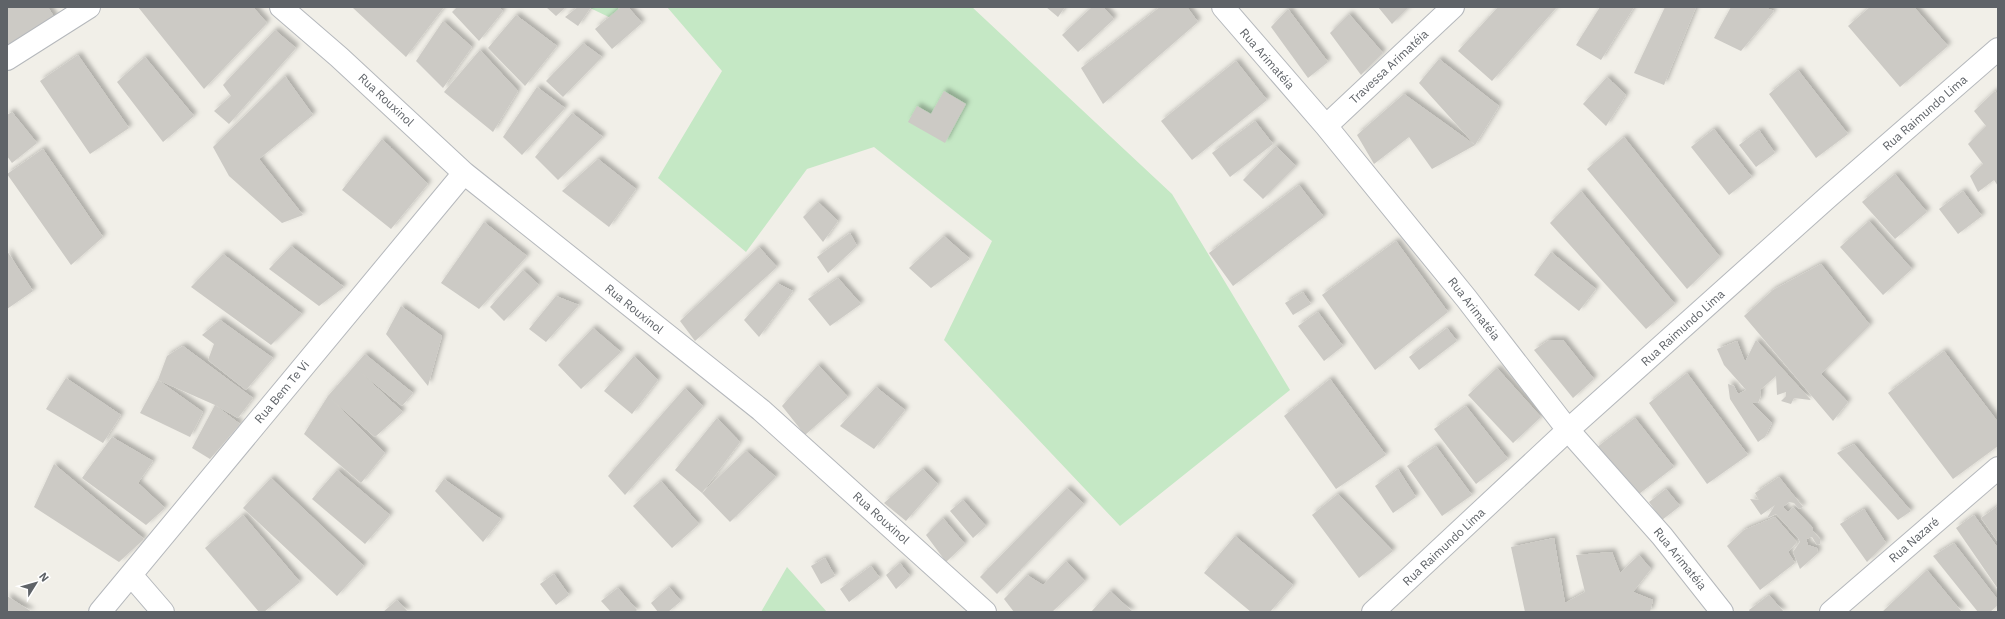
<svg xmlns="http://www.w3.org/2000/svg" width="2005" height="619" font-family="'IBM Plex Sans',sans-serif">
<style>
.green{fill:#c5e8c5}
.building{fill:#cccac5;filter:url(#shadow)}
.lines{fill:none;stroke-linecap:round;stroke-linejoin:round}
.minor-casing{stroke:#b5b8bc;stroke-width:24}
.minor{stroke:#fff;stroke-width:22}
.labels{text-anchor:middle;stroke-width:3;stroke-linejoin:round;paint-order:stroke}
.street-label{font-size:12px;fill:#5f6368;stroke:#fff}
</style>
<defs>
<filter id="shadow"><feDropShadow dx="3.5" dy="-3.5" stdDeviation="2" flood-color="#0004"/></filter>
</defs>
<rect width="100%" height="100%" fill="#f1efe8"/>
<path class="green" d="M588,7H619L615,20Z
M667,7H972L1172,194L1290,390L1120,526L944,340L992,241L874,147L807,169L746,252L658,178L722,71Z
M787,567L827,612H761Z"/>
<path class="building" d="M7,7H48L56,20L7,48Z
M138,7H253L267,23L204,89Z
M354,7H444L406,57L353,8Z
M457,7H499L503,11L479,41L452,12Z
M546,7H566L556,16Z
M578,7H591L578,26L565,17Z
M621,7H628L642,23L612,49L595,29Z
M1046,7H1065L1058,17Z
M1092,7H1103L1114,19L1078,52L1062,35Z
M1160,7H1187L1198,22L1103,104L1081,68Z
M1378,7H1409L1392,24Z
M1498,7H1557L1492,81L1458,51Z
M1600,7H1634L1601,60L1576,45Z
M1665,7H1696L1664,85L1634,73Z
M1731,7H1764L1774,11L1741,51L1714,38Z
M1870,7H1914L1948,46L1900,87L1848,26Z
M1288,9L1328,62L1308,78L1271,27Z
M1349,14L1383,53L1361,75L1330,33Z
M516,15L557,46L525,86L488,48Z
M443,21L472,47L443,88L416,61Z
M275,30L296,48L229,124L214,111L231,96L223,85Z
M583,43L602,57L563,97L546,81Z
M480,50L518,91L493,132L444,92Z
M78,55L129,128L90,154L40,81Z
M145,57L194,116L163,142L117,82Z
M1439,59L1499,106L1475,145L1432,169L1409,137L1374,164L1357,135L1404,94L1475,145L1419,83Z
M1236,61L1267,100L1192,160L1161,121Z
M1798,70L1848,134L1816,158L1769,94Z
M285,76L313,115L259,159L303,215L282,223L229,176L213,147Z
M1607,77L1626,95L1606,126L1583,104Z
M537,87L565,108L522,155L503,137Z
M944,91L966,104L945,143L908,122L917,106L931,114Z
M1995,91L1998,96V186L1994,180L1978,192L1970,176L1983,164L1968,144L1986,126L1974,111Z
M12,112L37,143L12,163L7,156V115Z
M572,113L603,137L558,180L535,157Z
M1255,121L1273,144L1230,177L1212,153Z
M1714,129L1752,177L1729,195L1691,147Z
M1759,130L1775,153L1756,167L1739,145Z
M1624,137L1720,257L1687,289L1587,169Z
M382,139L428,184L391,229L342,190Z
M1276,146L1296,166L1263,199L1243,180Z
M43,149L103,237L71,265L7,174Z
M598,159L636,189L609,227L562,191Z
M1895,174L1927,212L1895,239L1862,202Z
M1299,185L1324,217L1233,286L1209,253Z
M1581,191L1675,304L1646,329L1550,223Z
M1963,191L1982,216L1958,234L1939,209Z
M818,202L838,221L823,242L803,217Z
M1869,221L1912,269L1883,295L1840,247Z
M484,222L527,256L479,309L441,283Z
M850,233L857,246L828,273L817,257Z
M944,236L970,259L931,288L909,268Z
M1396,241L1448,312L1375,370L1322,295Z
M291,246L344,287L319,306L269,269Z
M759,247L777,267L695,341L680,321Z
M7,251L33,291L7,309Z
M1551,252L1596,289L1579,311L1534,275Z
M223,254L302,314L271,345L191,287Z
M1821,264L1870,325L1821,374L1848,402L1833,421L1744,316L1773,290Z
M523,270L539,285L504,321L490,307Z
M838,278L861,304L830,326L808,299Z
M777,283L793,291L759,337L744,320Z
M1303,292L1311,304L1293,315L1285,303Z
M556,296L579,305L546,342L529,329Z
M401,306L442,336L428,386L386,334Z
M1318,312L1343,346L1324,361L1298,326Z
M220,320L273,358L246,390L208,360L214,344L202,335Z
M593,328L621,352L581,389L558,365Z
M1447,328L1457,341L1419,370L1409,357Z
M1549,340H1563L1594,379L1573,398L1534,350Z
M1756,340L1811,400L1794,398L1791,404L1781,401L1786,396V392L1777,395L1776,376L1760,390L1761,395L1758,403L1751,402L1772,423L1765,437L1758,442L1730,399L1728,384L1734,386L1738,394L1746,390L1724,365L1717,349L1737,341L1745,362Z
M183,346L253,398L238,418L215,405L240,424L210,459L192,448L215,405L158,380L203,412L190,437L140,413L158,380L167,356Z
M1944,351L1998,422V446L1953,479L1888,393Z
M365,354L413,393L402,406L359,371L403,412L375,437L331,399L385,453L361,483L304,434L328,396Z
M634,356L658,380L632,414L604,391Z
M818,365L848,397L805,435L782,406Z
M1497,368L1541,417L1513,443L1468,395Z
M1687,373L1748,455L1707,484L1649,403Z
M66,378L121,415L103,443L46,409Z
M1330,379L1386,455L1336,489L1284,416Z
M876,387L905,410L874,449L840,426Z
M685,388L703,406L625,495L608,476Z
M1466,406L1508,459L1476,484L1434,429Z
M717,418L740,442L702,493L746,451L776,477L730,522L702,493L675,470Z
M1635,418L1674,467L1635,497L1596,448Z
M112,437L153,461L138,483L165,508L146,525L82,478Z
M1854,444L1911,511L1898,520L1837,453Z
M1436,446L1472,495L1442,516L1407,466Z
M54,464L144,539L119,562L34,507Z
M923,469L938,484L906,521L884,503Z
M1398,469L1416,497L1393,513L1375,486Z
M337,470L390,515L365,544L312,499Z
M1779,477L1803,507L1799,509L1794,503L1789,502L1783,507L1788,512L1793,507L1813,528V531L1820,539V544L1817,545L1812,537L1806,539L1808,545L1817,548L1818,553L1800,569L1793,552L1800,542L1798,538L1776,514L1767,518L1775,505L1761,515L1750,499L1759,500L1755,493Z
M271,478L364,566L337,596L243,508Z
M444,479L501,519L483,542L435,491Z
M661,481L699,524L672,548L633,506Z
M1067,488L1084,504L997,594L980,577Z
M1666,489L1680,506L1662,520L1649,502Z
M1338,494L1393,551L1359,578L1312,515Z
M963,500L986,526L973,538L950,511Z
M1998,506V542L1981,518Z
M1864,509L1886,543L1867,562L1840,524Z
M243,515L300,582L264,612H259L205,548Z
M1974,515L1998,548V589L1956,528Z
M1775,517L1797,542L1788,552L1795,563L1760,590L1727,546L1744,530Z
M943,518L965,544L946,562L926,535Z
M1235,536L1293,585L1270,612H1251L1204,573Z
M1554,538L1565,603L1585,592L1576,555L1612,552L1620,573L1639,555L1651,569L1633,592L1653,600L1650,612H1525L1511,547Z
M1954,543L1998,600V605L1990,612H1978L1933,556Z
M825,558L835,576L821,584L811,566Z
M1066,561L1085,581L1052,612H1014L1004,599L1027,575L1043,585Z
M900,563L910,576L896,589L886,575Z
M871,566L880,578L849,602L840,589Z
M1927,570L1962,612H1882Z
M554,574L569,595L556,605L540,584Z
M669,587L681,601L668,612H658L651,603Z
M618,588L637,610L635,612H611L601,601Z
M1110,591L1133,612H1091Z
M1769,595L1784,612H1750L1749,610Z
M7,596L32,612H7Z
M397,600L408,612H383Z"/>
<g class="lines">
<g class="minor-casing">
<path id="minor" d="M281,7L339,57L464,173L761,410L985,612
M1223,7L1326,126L1466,298L1568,430L1662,536L1722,612
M7,59L89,7
M1326,126L1453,7
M131,575L163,612
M100,612L464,173
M1373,612L1568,430L1828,197L1998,49
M1831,612L1998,468"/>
</g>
<use href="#minor" class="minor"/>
</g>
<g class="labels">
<g class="street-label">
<text transform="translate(1267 59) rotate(49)" y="4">Rua Arimatéia</text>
<text transform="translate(1389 67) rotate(-43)" y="4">Travessa Arimatéia</text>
<text transform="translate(386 100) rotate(43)" y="4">Rua Rouxinol</text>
<text transform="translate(1925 113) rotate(-41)" y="4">Rua Raimundo Lima</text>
<text transform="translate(634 309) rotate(39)" y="4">Rua Rouxinol</text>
<text transform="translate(1474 309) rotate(52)" y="4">Rua Arimatéia</text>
<text transform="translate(1683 328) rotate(-42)" y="4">Rua Raimundo Lima</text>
<text transform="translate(282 392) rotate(-50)" y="4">Rua Bem Te Vi</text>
<text transform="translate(881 518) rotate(42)" y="4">Rua Rouxinol</text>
<text transform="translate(1914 540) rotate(-41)" y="4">Rua Nazaré</text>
<text transform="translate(1444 547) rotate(-43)" y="4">Rua Raimundo Lima</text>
<text transform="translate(1680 559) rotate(51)" y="4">Rua Arimatéia</text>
</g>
</g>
<rect width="2005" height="619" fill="none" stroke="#5f6368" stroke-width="16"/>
<g transform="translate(36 583) rotate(53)" stroke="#ffffff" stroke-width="3" paint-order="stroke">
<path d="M0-3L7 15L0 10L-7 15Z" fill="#5f6368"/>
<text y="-6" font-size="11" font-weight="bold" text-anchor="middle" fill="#5f6368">N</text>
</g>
</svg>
